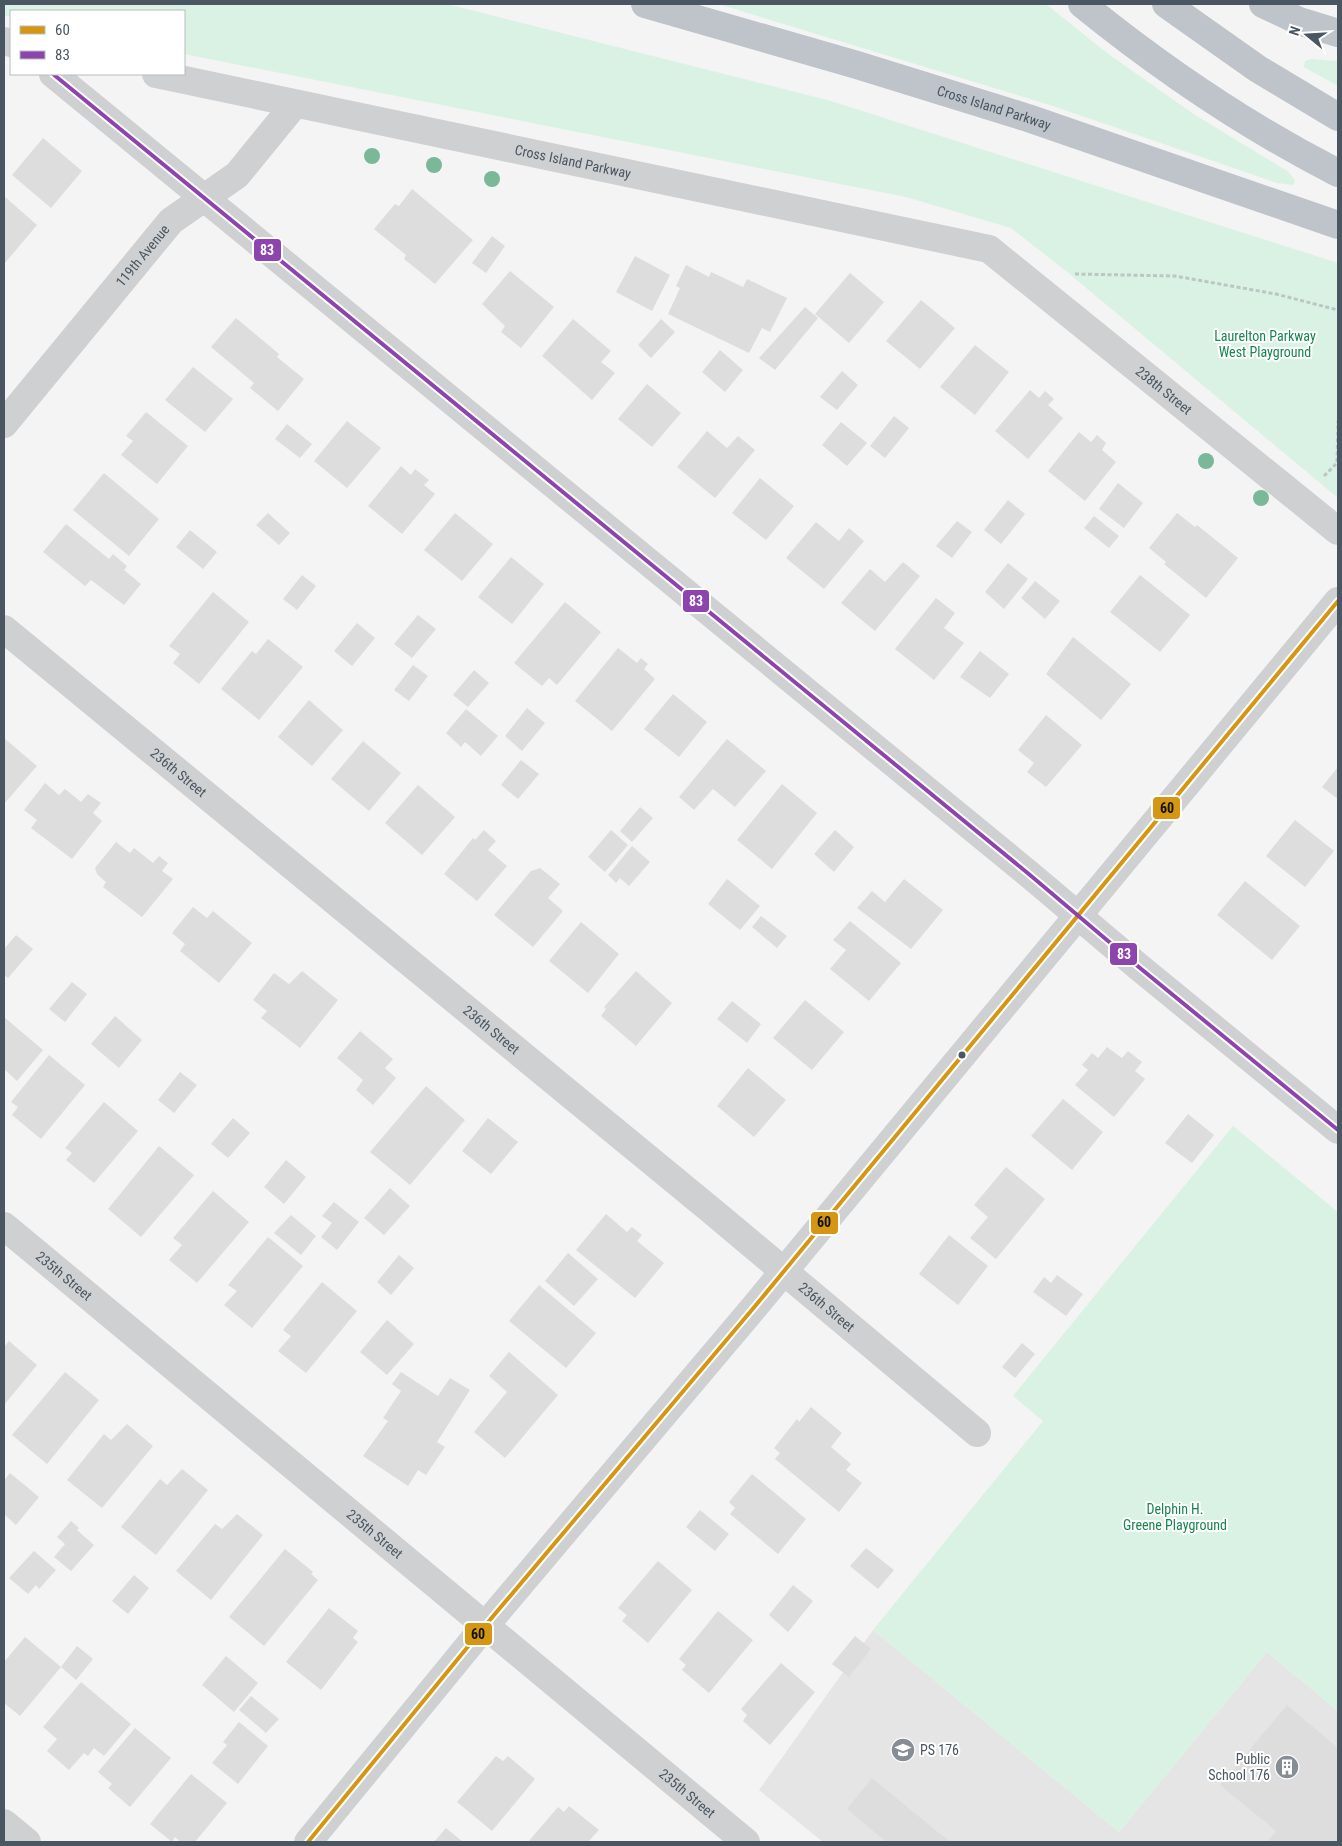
<svg xmlns="http://www.w3.org/2000/svg" width="1342" height="1846" font-family="'Roboto Condensed',sans-serif">
<style>
.education{fill:#e6e5e6}
.green{fill:#d9f2e3}
.building{fill:#ddddde}
.lines{fill:none;stroke-linecap:round;stroke-linejoin:round}
.path{stroke:#bcc7c4;stroke-width:3;stroke-dasharray:4 2.5;stroke-linecap:butt}
.minor{stroke:#ced0d2;stroke-width:28}
.tertiary{stroke:#ced0d2;stroke-width:28}
.motorway{stroke:#bec4c9;stroke-width:28}
.bus-1-casing{stroke:#fff;stroke-width:8}
.bus-2-casing{stroke:#fff;stroke-width:8}
.bus-1{stroke:#d49613;stroke-width:4}
.bus-2{stroke:#8e44ad;stroke-width:4}
.tree{fill:#7ab899}
.bus-dot{fill:#4a5661;stroke:#fff;stroke-width:2}
.labels{text-anchor:middle;stroke-width:4;stroke-linejoin:round;paint-order:stroke}
.street-label{font-size:14px;fill:#4a5661;stroke:#fff}
.park-label{font-size:14px;fill:#17864f;stroke:#fff}
.poi-label{font-size:14px;fill:#4a5661;stroke:#fff;text-anchor:start}
.line-badge{stroke:#fff;stroke-width:2}
.badge-label{font-size:14px;text-anchor:middle;font-weight:bold;fill:#fff}
.pale-badge-label{font-size:14px;text-anchor:middle;font-weight:bold;fill:#111}
</style>
<rect width="100%" height="100%" fill="#f4f4f4"/>
<path class="education" d="M873,1630L1119,1832L1267,1652L1338,1711V1842H823L759,1790Z"/>
<path class="green" d="M4,4H447L831,101L1338,263V498L1066,271L1011,228L906,197L184,54V11H11V17L4,15Z
M718,4H1046L1107,53L1195,115L1289,172L1295,181L1293,185L1277,183L1053,106Z
M1311,59L1338,61V86L1304,67L1305,61Z
M1233,1126L1338,1212V1711L1267,1652L1119,1832L873,1630L1043,1421L1013,1396Z"/>
<path class="building" d="M43,138L82,171L51,208L12,175Z
M412,189L473,240L435,284L404,259L406,255L374,229L395,204L399,206Z
M4,196L37,225L5,263L4,262Z
M492,236L505,246L486,273L472,263Z
M635,256L670,275L652,311L616,292Z
M686,265L709,277L711,272L743,287L747,279L787,298L770,332L762,328L749,353L668,314L680,288L676,286Z
M510,271L554,307L521,348L501,332L505,326L482,304Z
M850,273L884,302L849,343L815,314Z
M921,300L955,328L920,369L886,341Z
M805,307L818,318L775,370L759,358Z
M236,318L279,354L277,357L304,379L278,411L250,388L254,383L211,347Z
M573,319L611,351L601,362L615,373L592,400L542,356Z
M661,319L675,332L651,358L638,345Z
M975,345L1009,372L975,415L940,387Z
M720,350L743,370L725,392L702,372Z
M193,367L233,399L205,432L165,400Z
M842,371L858,385L837,410L820,397Z
M647,384L681,413L652,447L618,419Z
M1030,390L1039,398L1045,391L1054,399L1048,405L1063,418L1028,459L995,431Z
M146,412L188,446L157,484L121,455L133,441L126,436Z
M894,416L909,428L885,458L870,446Z
M347,421L381,448L347,488L314,461Z
M841,422L867,443L847,466L822,445Z
M287,424L312,444L300,458L275,439Z
M707,431L727,448L738,436L755,450L715,498L677,467Z
M1079,432L1091,442L1097,435L1106,443L1102,450L1116,462L1085,501L1048,471Z
M401,466L411,475L415,469L429,480L424,485L435,494L402,534L368,506Z
M104,473L159,519L129,556L73,510Z
M760,478L794,506L766,540L732,513Z
M1118,483L1143,503L1124,528L1099,509Z
M1008,500L1025,514L1001,544L984,530Z
M268,513L290,533L279,545L256,525Z
M455,513L493,544L462,581L424,550Z
M1177,513L1195,527L1197,525L1238,558L1206,598L1164,564L1166,562L1149,548Z
M1094,516L1119,536L1109,548L1084,528Z
M957,521L972,532L952,558L936,546Z
M816,522L839,541L849,528L864,541L824,589L786,558Z
M66,524L109,559L113,554L127,566L124,570L141,584L124,605L91,580L85,586L43,552Z
M190,530L217,552L203,569L176,547Z
M511,557L544,584L512,624L478,597Z
M903,562L920,576L875,631L841,603L870,569L885,582Z
M1008,563L1028,579L1004,609L985,592Z
M302,575L316,586L297,610L283,599Z
M1140,575L1190,615L1160,652L1110,612Z
M1035,581L1060,601L1045,619L1021,598Z
M213,592L249,622L199,684L173,663L180,654L169,646Z
M936,598L955,613L944,628L964,643L934,680L895,649Z
M565,602L601,632L557,685L549,678L542,686L514,663Z
M418,615L436,629L412,658L394,644Z
M357,623L375,638L352,666L334,651Z
M1073,637L1131,684L1101,720L1046,674Z
M268,639L303,667L259,720L221,689L252,651L256,654Z
M618,648L637,663L641,658L648,664L644,669L655,679L612,731L575,701Z
M980,651L1009,674L990,698L960,677Z
M413,665L428,676L409,701L394,690Z
M474,670L489,683L468,707L453,695Z
M673,694L707,722L679,757L644,729Z
M309,700L343,730L312,766L278,737Z
M527,708L545,723L522,751L505,736Z
M466,709L498,736L481,756L465,742L461,747L446,733Z
M1046,715L1082,745L1046,787L1027,772L1034,763L1018,750Z
M4,738L37,766L4,804Z
M727,739L766,771L735,807L713,789L694,810L679,797Z
M363,741L401,773L369,811L331,779Z
M521,760L539,774L518,799L501,785Z
M1338,767V799L1322,787Z
M45,783L59,795L65,789L81,802L88,794L101,803L93,813L102,821L72,859L31,828L37,820L24,810Z
M782,784L817,813L772,869L737,840Z
M418,785L455,817L422,855L385,823Z
M640,807L653,818L632,842L620,831Z
M1295,820L1334,851L1305,887L1266,856Z
M484,830L496,841L488,850L507,866L477,901L444,874L473,838L475,840Z
M611,830L628,845L605,872L588,857Z
M835,830L854,847L834,872L814,854Z
M116,842L130,853L134,848L153,863L159,856L168,863L162,871L173,879L142,917L103,887L106,882L97,874L95,868Z
M632,846L650,862L629,886L620,878L616,883L608,875Z
M540,868L560,884L548,898L563,911L533,947L494,915L531,871Z
M727,879L760,906L740,930L708,904Z
M904,879L943,910L911,949L857,908L872,891L885,902Z
M1245,881L1300,926L1272,960L1217,915Z
M193,907L207,918L213,911L252,943L219,983L180,951L185,944L172,933Z
M761,916L787,936L777,948L752,927Z
M850,921L901,963L869,1001L830,969L846,950L833,940Z
M581,922L619,954L588,993L549,961Z
M16,935L33,949L8,978L4,975V949Z
M302,971L338,1000L300,1048L261,1018L267,1011L253,1000L274,973L289,984Z
M636,971L672,1003L636,1046L601,1016L606,1009L604,1007Z
M72,982L87,994L65,1022L49,1009Z
M805,1000L844,1032L812,1070L773,1038Z
M732,1001L761,1024L747,1043L717,1019Z
M115,1016L142,1040L119,1068L91,1044Z
M4,1017L43,1050L17,1081L4,1069Z
M360,1031L393,1059L385,1068L396,1078L373,1105L356,1090L363,1080L337,1058Z
M1107,1047L1122,1058L1128,1051L1142,1062L1135,1071L1145,1079L1114,1117L1075,1085L1088,1070L1082,1065L1092,1053L1098,1058Z
M49,1055L85,1085L41,1139L12,1115L18,1107L11,1102Z
M748,1068L786,1100L754,1137L717,1106Z
M180,1072L197,1085L174,1113L158,1100Z
M426,1086L465,1120L410,1185L370,1152Z
M1063,1099L1103,1132L1072,1170L1031,1136Z
M104,1102L138,1131L94,1183L66,1160L72,1153L65,1148Z
M1188,1114L1214,1135L1192,1163L1165,1143Z
M233,1118L250,1133L228,1158L211,1144Z
M488,1118L518,1142L491,1174L462,1151Z
M159,1146L194,1175L141,1237L108,1209Z
M286,1160L306,1177L284,1204L264,1187Z
M1006,1167L1045,1199L996,1259L970,1238L988,1217L974,1205Z
M390,1188L410,1206L384,1235L364,1218Z
M213,1191L249,1222L197,1283L169,1260L182,1245L173,1238Z
M334,1202L359,1222L337,1250L321,1237L332,1223L322,1216Z
M606,1214L627,1232L632,1227L642,1235L637,1241L664,1263L635,1298L576,1250Z
M291,1215L316,1236L301,1255L274,1233Z
M949,1235L988,1266L958,1305L919,1274Z
M268,1237L303,1266L252,1328L224,1305L237,1291L228,1285Z
M568,1253L598,1279L574,1306L545,1281Z
M399,1255L414,1268L391,1295L377,1282Z
M1057,1275L1083,1294L1066,1316L1033,1292L1044,1277L1051,1283Z
M322,1282L357,1311L306,1373L278,1351L291,1336L283,1330Z
M539,1285L596,1333L566,1368L509,1321Z
M387,1320L414,1344L387,1375L360,1352Z
M9,1341L37,1365L4,1405V1347Z
M1022,1343L1035,1354L1015,1378L1002,1367Z
M509,1352L558,1395L505,1458L474,1432L507,1392L489,1376Z
M65,1372L99,1400L47,1464L12,1435Z
M401,1372L438,1396L450,1378L470,1390L437,1442L445,1447L426,1475L418,1470L408,1486L363,1456L388,1421L383,1418L401,1391L392,1384Z
M811,1407L842,1433L831,1447L851,1464L846,1470L862,1483L839,1512L775,1459L780,1453L774,1448L797,1419L799,1422Z
M127,1424L153,1446L102,1508L67,1480L104,1434L111,1440Z
M182,1469L208,1490L156,1555L121,1527L160,1479L167,1485Z
M10,1473L39,1497L16,1525L4,1514V1481Z
M752,1474L806,1519L778,1554L730,1514L735,1508L729,1502Z
M700,1510L729,1534L715,1551L686,1527Z
M237,1514L263,1535L211,1600L176,1571L215,1524L222,1529Z
M71,1521L79,1528L77,1530L94,1545L71,1571L54,1557L65,1544L57,1537Z
M866,1548L894,1570L878,1589L850,1566Z
M285,1549L313,1572L311,1574L318,1580L264,1646L229,1617Z
M34,1551L56,1570L39,1589L36,1585L28,1594L9,1578Z
M658,1561L692,1590L648,1643L622,1621L627,1615L618,1608Z
M134,1575L149,1588L128,1614L112,1601Z
M793,1585L813,1601L788,1632L769,1615Z
M329,1608L358,1631L353,1638L358,1642L321,1690L286,1662Z
M718,1611L753,1640L709,1693L682,1670L686,1665L679,1659Z
M855,1636L871,1649L849,1677L832,1664Z
M25,1637L61,1667L77,1646L93,1659L76,1680L61,1667L20,1716L4,1703V1662Z
M226,1656L258,1683L234,1712L202,1685Z
M781,1663L815,1692L770,1745L743,1721L747,1715L741,1709Z
M81,1682L131,1724L104,1756L94,1748L88,1756L84,1753L69,1770L47,1751L57,1739L43,1727Z
M251,1696L279,1719L266,1733L239,1710Z
M1287,1705L1338,1748V1842H1267L1276,1831L1220,1785Z
M239,1722L268,1746L238,1784L212,1763L227,1745L223,1742Z
M135,1728L171,1758L130,1807L108,1788L112,1784L98,1772Z
M496,1756L503,1761L508,1756L535,1779L492,1831L457,1802Z
M191,1774L227,1803L195,1842H181L175,1837L172,1842L150,1824Z
M872,1778L950,1842H886L847,1809Z
M569,1806L599,1830L588,1842H528L558,1807L564,1812Z
M446,1828L463,1842H434Z"/>
<g class="lines">
<path class="path" d="M1075,274L1175,276L1276,294L1338,310
M1324,476L1337,463L1338,421"/>
<g class="minor">
<path d="M4,41L11,43"/>
<path d="M53,74L1030,875L1140,968L1338,1130"/>
<path id="s1" d="M156,74L989,249L1338,531"/>
<path id="s2" d="M4,424L171,221L237,175L295,104"/>
<path id="s3" d="M4,629L712,1211L977,1433"/>
<path id="s4" d="M4,1226L746,1842"/>
<path d="M4,1823L27,1842"/>
</g>
<path class="tertiary" d="M308,1842L484,1627L756,1305L1338,601"/>
<g class="motorway">
<path id="s5" d="M645,4L857,65L1028,118L1338,225"/>
<path d="M1082,4C1161,68 1248,127 1338,173"/>
<path d="M1166,4L1258,69L1338,117"/>
<path d="M1263,4L1299,21L1338,33"/>
</g>
<g class="bus-1-casing">
<path id="bus-1" d="M308,1842L484,1627L756,1305L1338,601"/>
</g>
<g class="bus-2-casing">
<path id="bus-2" d="M53,74L1030,875L1140,968L1338,1130"/>
</g>
<use href="#bus-1" class="bus-1"/>
<use href="#bus-2" class="bus-2"/>
</g>
<g class="tree">
<circle cx="372" cy="156" r="8"/>
<circle cx="434" cy="165" r="8"/>
<circle cx="492" cy="179" r="8"/>
<circle cx="1206" cy="461" r="8"/>
<circle cx="1261" cy="498" r="8"/>
</g>
<defs>
<g id="school-disc" transform="scale(1.25)"><circle r="9.5" fill="#868d94" stroke="#fff"/><path d="M0-5L7-2L0 1L-7-2ZM-4 1L0 2.5L4 1V4Q0 6-4 4Z" fill="#fff"/></g>
<g id="building-disc" transform="scale(1.25)"><circle r="9.5" fill="#868d94" stroke="#fff"/><path d="M-4-6H4V6H1V3H-1V6H-4ZM-2.5-4.3h1.7v1.8h-1.7ZM.8-4.3h1.7v1.8H.8ZM-2.5-1h1.7V.8h-1.7ZM.8-1h1.7V.8H.8Z" fill="#fff"/></g>
</defs>
<g fill-rule="evenodd">
<use href="#school-disc" x="903" y="1750"/>
<use href="#building-disc" x="1287" y="1767"/>
</g>
<circle class="bus-dot" cx="962" cy="1055" r="4.5"/>
<g class="labels">
<g class="street-label">
<text dy="5" stroke="none"><textPath href="#s5" startOffset="364">Cross Island Parkway</textPath></text>
<text dy="5" stroke="none"><textPath href="#s1" startOffset="426">Cross Island Parkway</textPath></text>
<text dy="5" stroke="none"><textPath href="#s2" startOffset="218">119th Avenue</textPath></text>
<text dy="5" stroke="none"><textPath href="#s1" startOffset="1076">238th Street</textPath></text>
<text dy="5" stroke="none"><textPath href="#s3" startOffset="226">236th Street</textPath></text>
<text dy="5" stroke="none"><textPath href="#s3" startOffset="631">236th Street</textPath></text>
<text dy="5" stroke="none"><textPath href="#s4" startOffset="78">235th Street</textPath></text>
<text dy="5" stroke="none"><textPath href="#s3" startOffset="1066">236th Street</textPath></text>
<text dy="5" stroke="none"><textPath href="#s4" startOffset="482">235th Street</textPath></text>
<text dy="5" stroke="none"><textPath href="#s4" startOffset="888">235th Street</textPath></text>
</g>
<g class="park-label">
<text x="1265" y="341">Laurelton Parkway<tspan x="1265" dy="16">West Playground</tspan></text>
<text x="1175" y="1514">Delphin H.<tspan x="1175" dy="16">Greene Playground</tspan></text>
</g>
<g class="poi-label">
<text x="920" y="1755">PS 176</text>
<text x="1270" y="1764" text-anchor="end">Public<tspan x="1270" dy="16">School 176</tspan></text>
</g>
</g>
<g class="line-badge">
<rect x="253" y="238" width="29" height="24" rx="5" fill="#8e44ad"/>
<rect x="682" y="589" width="28" height="24" rx="5" fill="#8e44ad"/>
<rect x="1152" y="796" width="29" height="24" rx="5" fill="#d49613"/>
<rect x="1109" y="942" width="29" height="24" rx="5" fill="#8e44ad"/>
<rect x="810" y="1211" width="29" height="24" rx="5" fill="#d49613"/>
<rect x="464" y="1622" width="29" height="24" rx="5" fill="#d49613"/>
</g>
<g class="badge-label">
<text x="267" y="255">83</text>
<text x="696" y="606">83</text>
<text x="1124" y="959">83</text>
</g>
<g class="pale-badge-label">
<text x="1167" y="813">60</text>
<text x="824" y="1227">60</text>
<text x="478" y="1639">60</text>
</g>
<rect width="1342" height="1846" fill="none" stroke="#4a5661" stroke-width="10"/>
<rect x="10" y="10" width="175" height="65" fill="#ffffff" stroke="#b7bbc0"/>
<rect x="20" y="26" width="25" height="8" fill="#d49613" stroke="#b7bbc0"/>
<text x="55" y="35" font-size="15" fill="#4a5661">60</text>
<rect x="20" y="51" width="25" height="8" fill="#8e44ad" stroke="#b7bbc0"/>
<text x="55" y="60" font-size="15" fill="#4a5661">83</text>
<g transform="translate(1307 35) rotate(288)" stroke="#ffffff" stroke-width="4" paint-order="stroke">
<path d="M0-4L9 19L0 12L-9 19Z" fill="#4a5661"/>
<text y="-8" font-size="14" font-weight="bold" text-anchor="middle" fill="#4a5661">N</text>
</g>
</svg>
